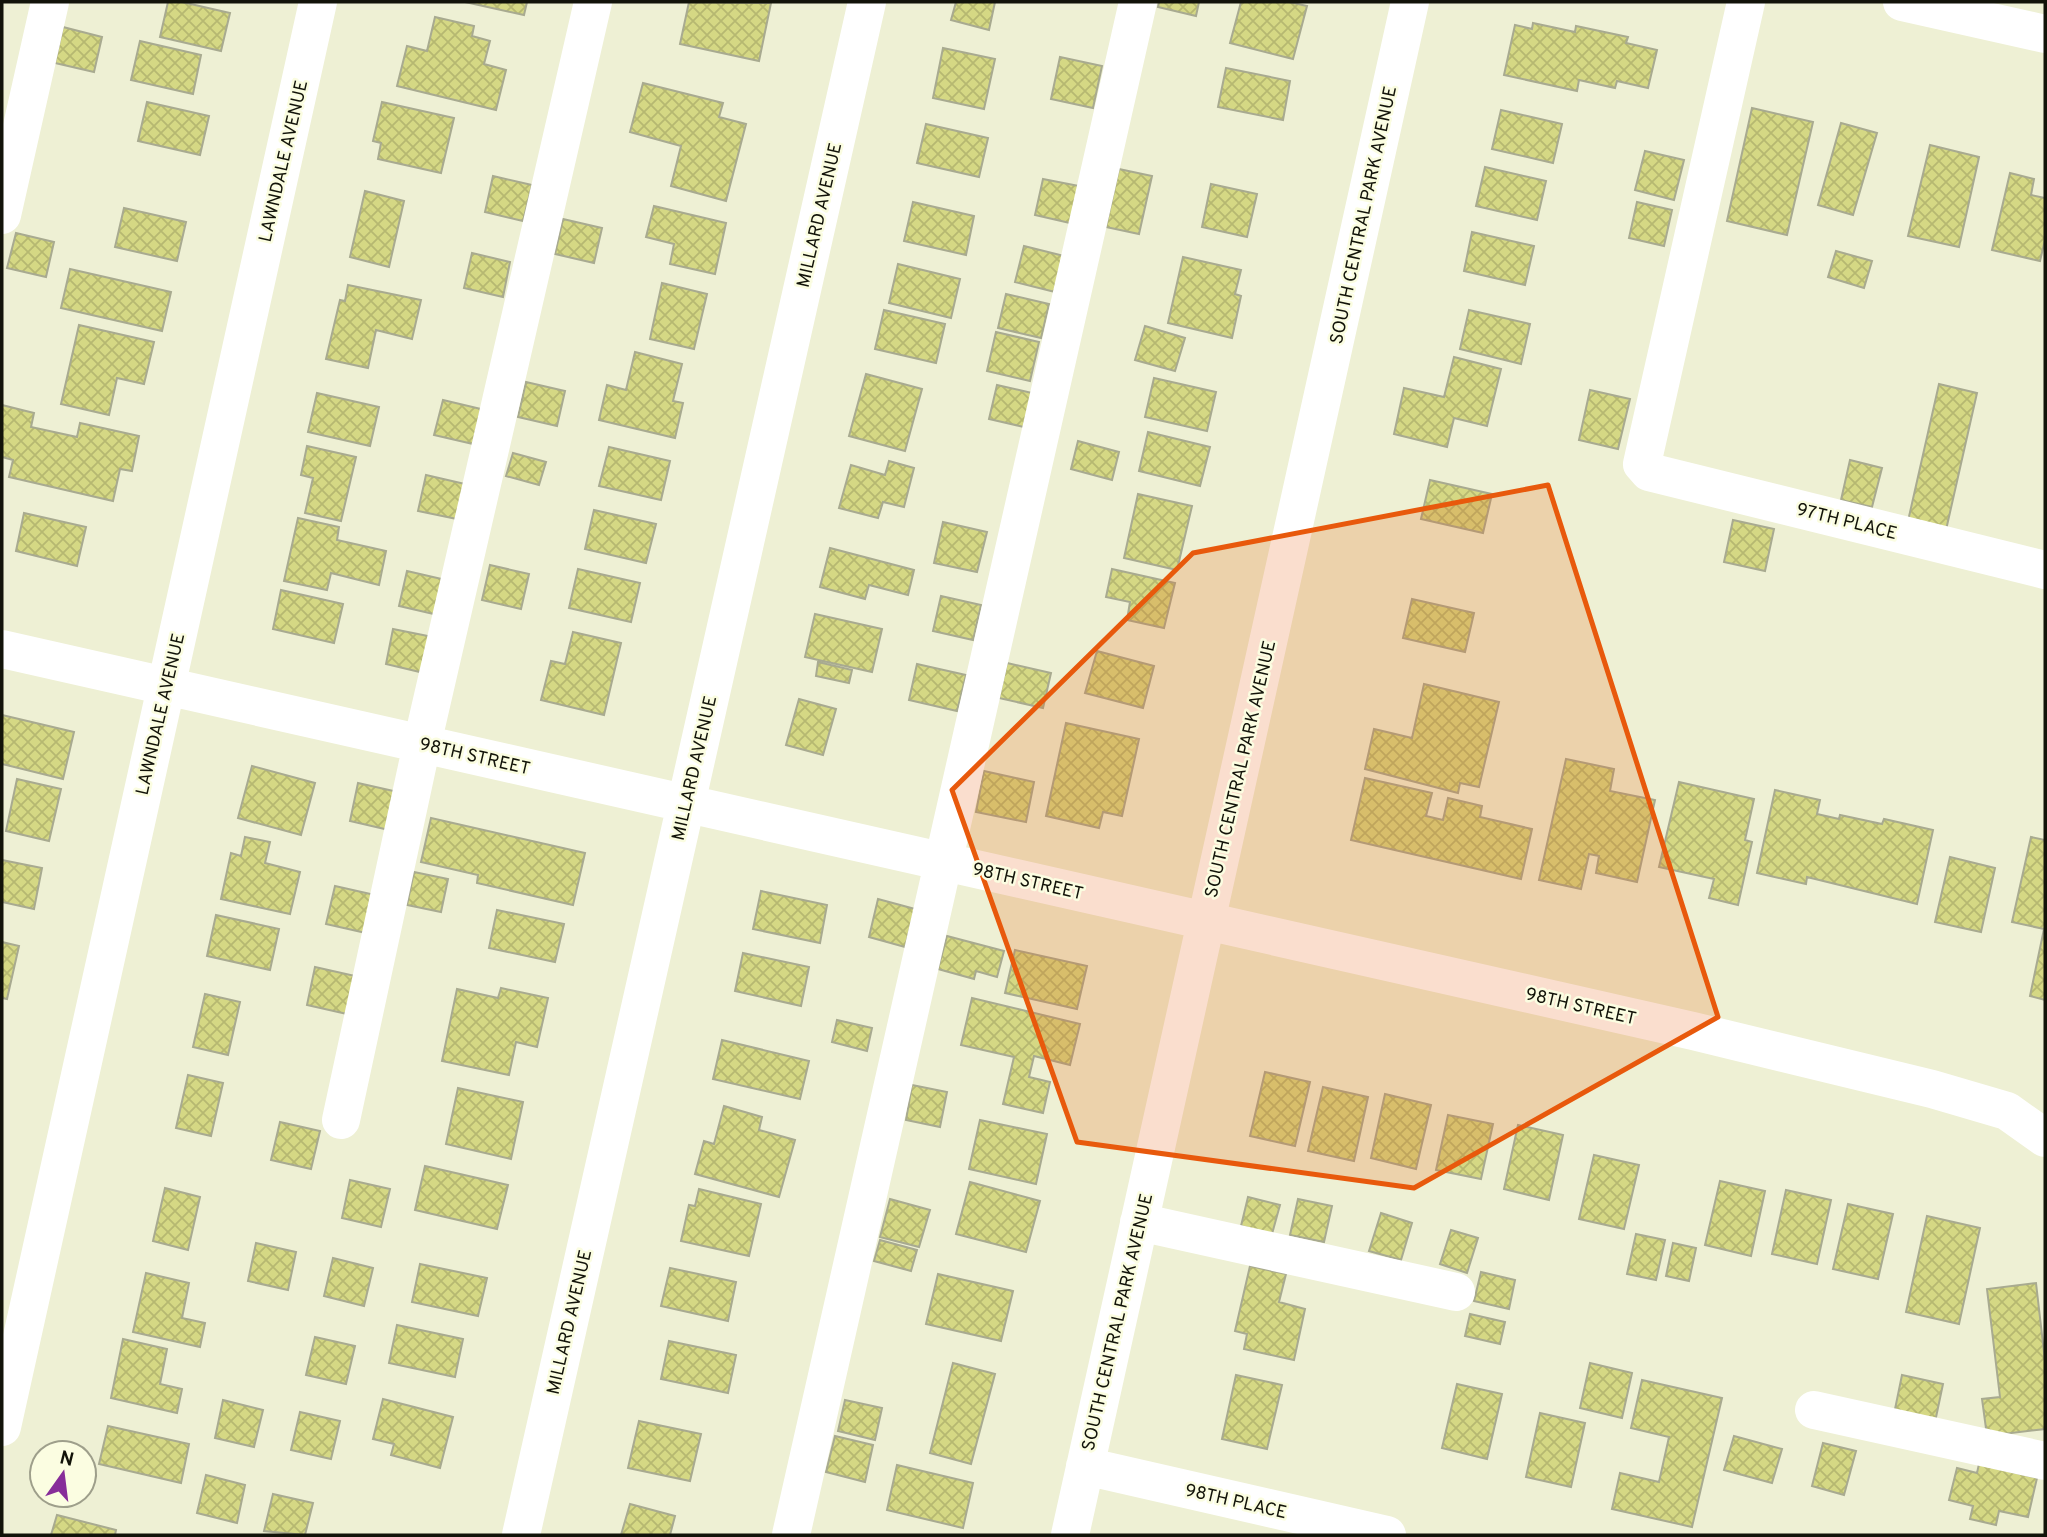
<svg xmlns="http://www.w3.org/2000/svg" width="2047" height="1537" font-family="Overpass,sans-serif">
<style>
.building{fill:url(#building-cross-hatch);stroke:#a8aa90;stroke-width:2}
.lines{fill:none;stroke-linecap:round;stroke-linejoin:round}
.minor{stroke:#fff;stroke-width:38}
.marked{fill:#e8590c;fill-opacity:0.2;stroke:#e8590c;stroke-width:5;stroke-linejoin:round}
.labels{text-anchor:middle;stroke-width:5;stroke-linejoin:round;paint-order:stroke}
.street-label{font-size:18px;fill:#121309;stroke:#fbfde1}
</style>
<defs>
<pattern id="building-cross-hatch" width="8" height="8" patternUnits="userSpaceOnUse" patternTransform="scale(1.75)"><rect width="8" height="8" fill="#d5d884"/><path d="M0 0l8 8M0 8l8-8" fill="none" stroke="#b6b871"/></pattern>
</defs>
<rect width="100%" height="100%" fill="#eef0d4"/>
<path class="building" d="M168,2H182L230,13L221,51L160,37Z
M465,2H527L524,15Z
M689,2L771,3L759,61L680,44Z
M956,2H995L989,30L951,20Z
M1159,2H1199L1196,16L1158,7Z
M1241,2H1289L1307,6L1293,59L1230,43Z
M435,17L474,26L472,36L490,41L484,64L506,70L496,110L397,86L407,46L427,51Z
M1533,23L1575,32L1576,26L1628,37L1626,43L1657,50L1648,88L1617,81L1615,88L1579,80L1577,91L1504,75L1515,25L1532,29Z
M63,27L102,37L94,72L55,63Z
M140,41L201,55L193,94L131,80Z
M943,48L995,59L984,109L933,98Z
M1060,57L1102,66L1093,108L1051,99Z
M1226,68L1290,81L1283,120L1218,107Z
M643,83L723,103L719,117L746,124L726,201L671,186L681,146L630,132Z
M147,102L209,116L200,155L138,141Z
M382,102L454,118L441,173L378,159L381,143L373,141Z
M1752,108L1813,122L1787,235L1727,221Z
M1501,110L1562,124L1553,163L1492,149Z
M1841,123L1877,133L1853,215L1818,205Z
M926,124L988,138L979,177L917,163Z
M1930,145L1979,157L1959,247L1908,236Z
M1645,151L1684,160L1674,200L1635,190Z
M1485,167L1546,181L1537,220L1476,206Z
M1119,169L1152,176L1139,234L1106,227Z
M2010,173L2034,179L2031,195L2045,198V240L2040,261L1992,250Z
M493,176L532,185L523,221L485,212Z
M1043,179L1079,186L1070,223L1035,215Z
M1211,184L1257,194L1247,237L1202,227Z
M365,191L404,201L389,267L350,257Z
M913,202L974,216L966,255L904,241Z
M1637,202L1672,210L1664,246L1629,238Z
M654,206L726,223L715,274L670,264L674,244L646,237Z
M124,208L186,222L177,261L115,247Z
M563,219L602,228L594,263L555,254Z
M1472,232L1534,246L1525,285L1464,271Z
M16,233L54,242L46,277L7,268Z
M1024,246L1064,256L1055,292L1015,282Z
M1836,251L1872,261L1864,288L1828,277Z
M472,253L510,262L503,297L464,288Z
M1183,257L1241,270L1235,294L1241,296L1232,338L1168,323Z
M898,264L960,279L951,318L889,303Z
M70,269L171,292L162,331L61,308Z
M662,283L707,294L694,349L650,339Z
M348,285L421,300L412,339L376,330L368,368L326,359L340,300L345,301Z
M1006,294L1049,304L1041,338L998,328Z
M884,310L945,324L936,363L875,349Z
M1469,310L1530,324L1521,364L1460,349Z
M79,325L154,342L144,384L117,378L109,415L61,404Z
M1145,326L1185,338L1175,371L1135,360Z
M996,332L1039,342L1030,381L987,371Z
M635,352L682,364L673,401L683,403L675,438L599,420L607,385L626,390Z
M1454,357L1501,369L1487,426L1454,418L1447,447L1394,434L1404,388L1444,397Z
M866,374L922,389L905,451L849,436Z
M1154,378L1216,392L1207,431L1145,417Z
M526,382L565,391L557,426L518,417Z
M1939,384L1977,393L1946,530L1908,521Z
M997,385L1032,393L1024,427L989,419Z
M1590,390L1630,399L1618,449L1579,440Z
M317,393L379,407L370,446L308,432Z
M443,400L481,409L473,444L434,435Z
M2,405L34,413L31,427L77,437L80,423L139,436L132,471L120,469L113,501L9,477L13,460L2,457Z
M1148,432L1210,447L1200,486L1139,471Z
M1078,441L1119,452L1112,480L1071,469Z
M307,446L356,457L341,521L305,513L313,478L301,475Z
M609,447L670,461L661,500L599,486Z
M513,453L546,462L539,485L506,476Z
M1850,460L1882,468L1872,507L1841,500Z
M889,461L914,468L904,507L883,502L878,518L839,508L851,465L885,475Z
M426,475L465,484L457,519L418,511Z
M1430,480L1492,494L1483,533L1421,519Z
M1138,494L1192,506L1177,570L1124,558Z
M594,510L656,524L646,563L585,549Z
M24,513L86,527L77,566L16,551Z
M298,518L339,527L337,540L386,551L379,585L331,573L327,590L284,581Z
M1733,520L1774,529L1765,571L1724,562Z
M943,522L987,532L977,572L934,563Z
M830,548L914,570L908,595L869,585L865,599L820,587Z
M490,565L529,574L521,609L482,600Z
M578,569L640,583L631,622L569,608Z
M1112,569L1175,583L1164,628L1127,620L1130,602L1106,597Z
M407,571L446,580L438,615L399,606Z
M281,590L343,604L334,643L273,629Z
M941,596L981,605L973,640L933,631Z
M1412,599L1474,613L1465,652L1403,638Z
M815,614L882,629L872,672L805,657Z
M393,629L433,637L424,673L386,664Z
M573,632L621,643L604,715L541,700L551,661L565,664Z
M1097,651L1154,666L1143,708L1085,693Z
M818,662L852,670L849,683L816,676Z
M1007,663L1051,673L1043,708L999,698Z
M917,664L966,675L957,711L909,700Z
M1424,684L1499,702L1479,787L1460,783L1458,793L1365,769L1374,729L1412,738Z
M799,699L836,709L823,755L786,745Z
M2,715L74,732L63,779L2,764Z
M1066,723L1139,739L1122,816L1103,812L1099,828L1046,816Z
M1566,759L1614,769L1610,791L1655,800L1637,882L1596,873L1599,856L1589,854L1581,889L1539,880Z
M252,766L315,783L301,835L238,818Z
M984,771L1034,782L1026,822L976,812Z
M1365,778L1432,793L1426,816L1443,820L1448,798L1482,806L1480,817L1532,829L1521,879L1351,840Z
M17,779L61,789L49,841L6,831Z
M1679,782L1754,799L1745,840L1752,842L1738,905L1709,898L1714,879L1659,867Z
M358,783L398,792L389,830L350,821Z
M1775,790L1820,800L1817,814L1839,819L1840,815L1882,824L1884,819L1933,830L1917,904L1807,877L1806,884L1757,873Z
M431,818L585,853L573,905L477,883L478,875L421,862Z
M245,837L270,842L265,863L300,872L290,914L221,899L231,853L241,856Z
M2031,837L2045,840V1000L2030,996L2044,929L2012,922Z
M1950,857L1995,868L1981,932L1935,922Z
M2,860L42,868L34,909L2,902Z
M414,872L448,879L441,912L407,905Z
M335,886L375,895L366,933L326,924Z
M761,891L827,905L820,943L753,929Z
M878,899L915,909L905,947L869,937Z
M497,910L564,924L555,962L489,948Z
M216,915L279,929L270,970L207,956Z
M947,936L1004,951L997,977L976,971L974,979L938,969Z
M2,942L19,946L7,999L2,998Z
M1015,950L1087,966L1077,1009L1005,993Z
M743,953L809,967L801,1006L735,991Z
M315,967L355,976L347,1014L307,1005Z
M501,988L548,998L537,1047L516,1042L509,1075L442,1061L457,989L498,998Z
M205,994L240,1002L228,1055L193,1047Z
M972,998L1080,1024L1070,1065L1034,1056L1029,1077L1050,1082L1043,1113L1003,1104L1014,1057L961,1045Z
M837,1020L872,1028L867,1051L832,1042Z
M722,1040L809,1061L800,1099L713,1079Z
M1265,1072L1310,1082L1295,1146L1250,1136Z
M188,1075L223,1083L211,1136L176,1128Z
M912,1085L947,1092L940,1127L906,1120Z
M1323,1087L1368,1097L1354,1161L1308,1151Z
M458,1088L523,1102L511,1159L446,1144Z
M1385,1094L1431,1105L1416,1169L1371,1158Z
M724,1106L762,1117L759,1130L795,1140L779,1197L695,1174L704,1141L714,1144Z
M1448,1115L1493,1124L1481,1179L1436,1170Z
M980,1120L1047,1134L1036,1184L969,1169Z
M280,1122L320,1131L311,1169L271,1160Z
M1518,1125L1563,1135L1549,1200L1504,1189Z
M1594,1155L1639,1165L1624,1229L1579,1219Z
M425,1166L508,1185L497,1229L415,1210Z
M350,1180L390,1189L381,1227L342,1218Z
M1720,1181L1765,1191L1751,1256L1705,1245Z
M970,1182L1040,1201L1026,1252L956,1234Z
M165,1188L200,1197L188,1250L153,1241Z
M699,1189L761,1204L749,1256L681,1241L689,1205L695,1206Z
M1786,1190L1831,1200L1817,1264L1772,1254Z
M1248,1197L1280,1205L1272,1234L1241,1226Z
M890,1199L930,1210L919,1247L880,1237Z
M1298,1199L1332,1206L1324,1242L1290,1235Z
M1848,1204L1893,1214L1878,1279L1833,1269Z
M1381,1213L1412,1223L1401,1260L1369,1251Z
M1927,1216L1980,1228L1959,1324L1906,1312Z
M1451,1230L1478,1238L1467,1273L1440,1264Z
M1636,1234L1665,1240L1656,1280L1627,1274Z
M880,1240L917,1250L911,1271L874,1261Z
M256,1243L296,1252L288,1290L248,1281Z
M1673,1243L1696,1248L1689,1281L1666,1276Z
M333,1258L373,1268L364,1306L324,1296Z
M420,1264L487,1278L478,1316L412,1302Z
M1250,1266L1286,1274L1279,1302L1305,1309L1294,1360L1244,1349L1247,1334L1235,1331Z
M670,1268L736,1282L728,1321L661,1306Z
M1481,1272L1515,1280L1509,1309L1474,1301Z
M146,1273L189,1283L182,1318L205,1323L200,1347L133,1332Z
M938,1274L1013,1291L1001,1341L926,1324Z
M2036,1283L2045,1361V1429L1987,1436L1982,1399L2000,1397L1987,1289Z
M1470,1314L1505,1322L1500,1344L1465,1336Z
M397,1325L463,1339L455,1377L389,1363Z
M315,1337L355,1346L346,1384L306,1375Z
M123,1339L167,1349L160,1384L182,1389L177,1413L111,1398Z
M669,1341L736,1355L728,1393L661,1379Z
M953,1363L995,1374L971,1464L930,1453Z
M1590,1363L1632,1373L1622,1418L1580,1408Z
M1236,1375L1282,1385L1267,1449L1222,1439Z
M1902,1375L1943,1384L1935,1422L1894,1414Z
M1642,1380L1722,1398L1692,1527L1612,1509L1620,1473L1659,1482L1669,1437L1631,1428Z
M1457,1384L1502,1394L1487,1459L1442,1448Z
M383,1399L453,1417L440,1468L391,1455L394,1444L373,1439Z
M223,1400L263,1410L254,1447L215,1438Z
M845,1400L882,1408L875,1440L838,1431Z
M300,1412L340,1421L331,1459L291,1450Z
M1540,1413L1585,1423L1571,1487L1526,1477Z
M639,1421L701,1434L690,1481L628,1468Z
M108,1426L189,1444L181,1483L99,1464Z
M835,1436L873,1445L865,1482L826,1472Z
M1734,1436L1782,1449L1772,1483L1724,1470Z
M1823,1443L1856,1451L1844,1495L1812,1486Z
M1979,1464L2037,1478L2028,1517L1999,1511L1996,1525L1970,1519L1973,1506L1949,1500L1957,1468L1977,1473Z
M897,1465L973,1483L963,1528L887,1510Z
M206,1475L245,1485L237,1523L197,1513Z
M273,1494L313,1503L305,1535L264,1531Z
M630,1504L675,1516L670,1535H621Z
M57,1515L116,1530L115,1535H51Z"/>
<g class="lines">
<path class="minor" d="M1746,2L1642,464L1649,472L2045,570
M1902,2L2045,34
M2,215L50,2
M2,649L1693,1031L1932,1089L2007,1111L2045,1138
M341,1120L422,744L593,2
M1139,1222L1456,1292
M1814,1410L2045,1461
M2,1427L318,2
M1085,1466L1387,1535
M521,1535L867,2
M791,1535L1138,2
M1070,1535L1410,2"/>
</g>
<path class="marked" d="M1548,485L1718,1017L1414,1188L1077,1142L952,790L1193,553Z"/>
<g class="labels">
<g class="street-label">
<text transform="translate(283 161) rotate(-77)" y="6">LAWNDALE AVENUE</text>
<text transform="translate(819 215) rotate(-77)" y="6">MILLARD AVENUE</text>
<text transform="translate(1363 215) rotate(-78)" y="6">SOUTH CENTRAL PARK AVENUE</text>
<text transform="translate(1847 521) rotate(14)" y="6">97TH PLACE</text>
<text transform="translate(160 714) rotate(-77)" y="6">LAWNDALE AVENUE</text>
<text transform="translate(475 756) rotate(13)" y="6">98TH STREET</text>
<text transform="translate(694 768) rotate(-77)" y="6">MILLARD AVENUE</text>
<text transform="translate(1240 769) rotate(-77)" y="6">SOUTH CENTRAL PARK AVENUE</text>
<text transform="translate(1028 881) rotate(13)" y="6">98TH STREET</text>
<text transform="translate(1581 1006) rotate(13)" y="6">98TH STREET</text>
<text transform="translate(569 1322) rotate(-77)" y="6">MILLARD AVENUE</text>
<text transform="translate(1117 1322) rotate(-77)" y="6">SOUTH CENTRAL PARK AVENUE</text>
<text transform="translate(1236 1501) rotate(13)" y="6">98TH PLACE</text>
</g>
</g>
<rect width="2047" height="1537" fill="none" stroke="#121309" stroke-width="7"/>
<g transform="translate(63 1474) rotate(14)"><circle r="33" fill="#fbfde1" stroke="#9e9f8b" stroke-width="2"/>
<path d="M0-5L12 26L0 18L-12 26Z" fill="#872d99"/>
<text y="-10" font-size="19" font-weight="bold" text-anchor="middle" fill="#121309">N</text>
</g>
</svg>
